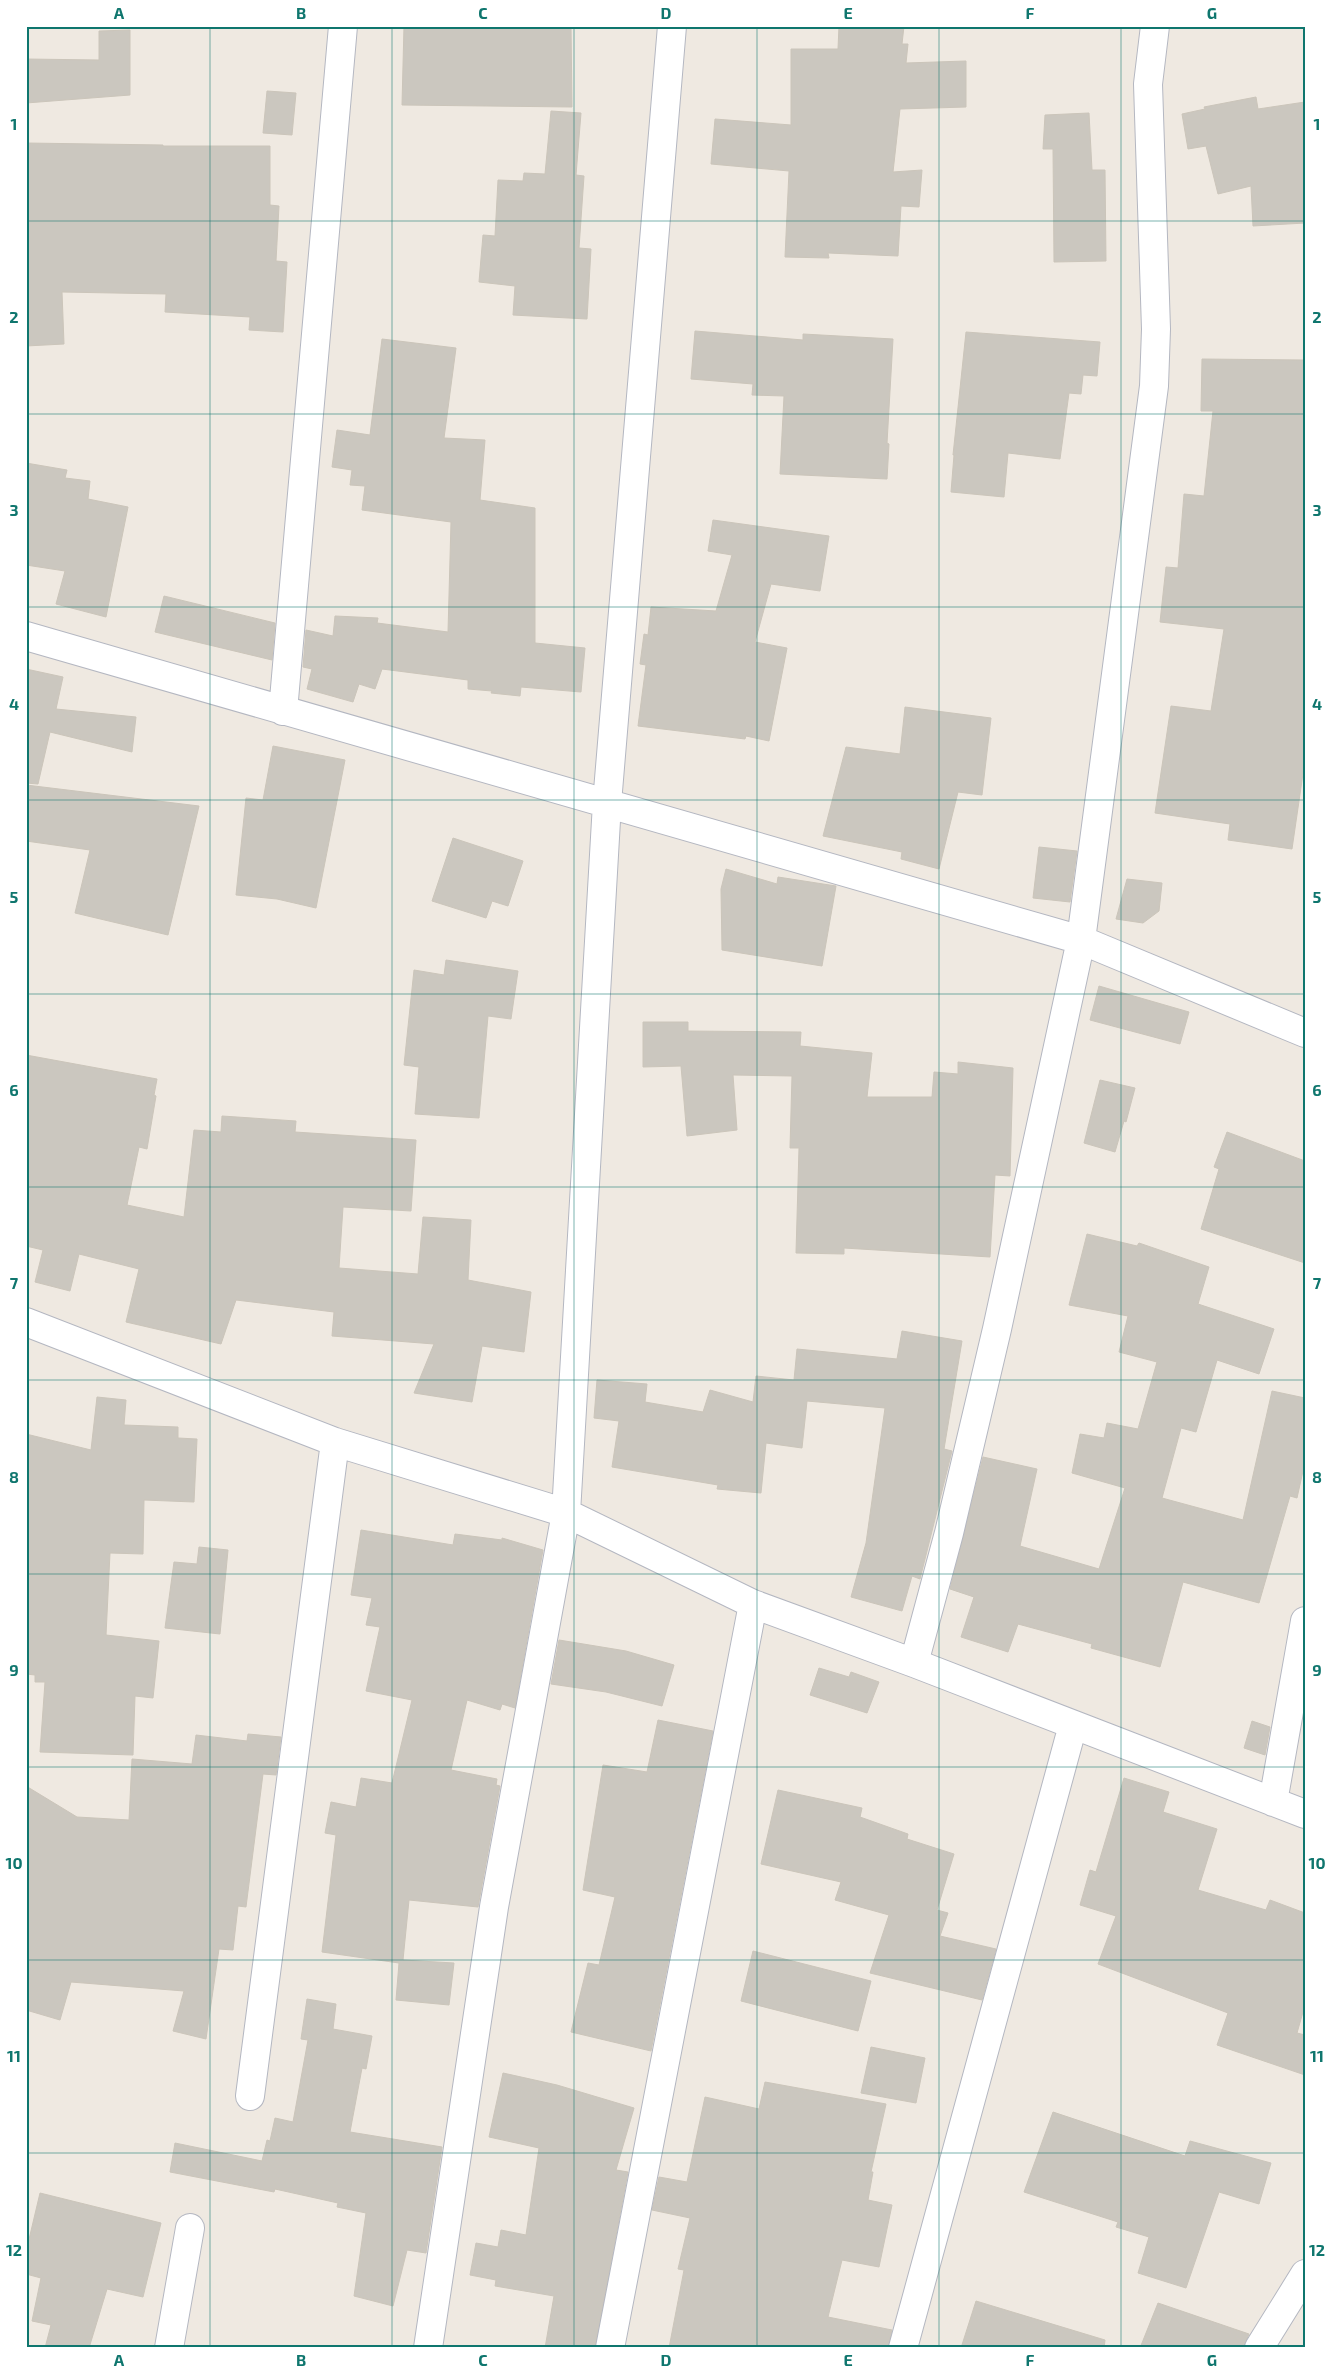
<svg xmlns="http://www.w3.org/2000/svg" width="1331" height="2374" font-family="'Exo 2',sans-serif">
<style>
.building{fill:#cbc7bf;stroke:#cbc5ba}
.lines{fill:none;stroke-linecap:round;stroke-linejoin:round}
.street-casing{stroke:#b4b7c1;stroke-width:30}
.street{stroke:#fff;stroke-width:28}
.grid{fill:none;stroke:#0f766e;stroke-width:1;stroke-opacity:0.55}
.neatline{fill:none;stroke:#0f766e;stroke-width:2}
.grid-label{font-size:16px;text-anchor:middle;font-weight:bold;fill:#0f766e}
</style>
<rect width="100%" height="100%" fill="#efe9e1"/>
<path class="building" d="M404,26H571L572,107L402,105Z
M839,26H904L902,44H908L906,63L966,61V107L900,109L893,172L922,170L919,207L901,206L898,256L828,253L829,258L785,257L789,171L711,164L715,119L791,125V49H838Z
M130,30V95L26,103V59L99,60V31Z
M267,91L296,93L292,135L263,133Z
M1256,97L1258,109L1305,102V223L1253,226L1251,186L1218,194L1206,146L1188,149L1182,114L1205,109L1204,107Z
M551,111L581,113L576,175L584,176L579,248L591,249L587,319L513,315L515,286L479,282L483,235L495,236L498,180L523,181L524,173L545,174Z
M1089,113L1092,170H1105L1106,261L1054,262L1053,149H1043L1045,115Z
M26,143L163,145V146H270V205L279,206L276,261L287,262L283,332L249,330L250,317L165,312L166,294L62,292L64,344L26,346Z
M695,331L803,340V334L893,339L887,443L889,444L887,479L780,474L784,396L752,395L753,384L691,379Z
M966,332L1100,342L1097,376L1083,375L1081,394L1069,393L1060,459L1008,453L1004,497L951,492L954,455H953Z
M382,339L456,348L444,438L485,440L480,500L535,508V643L585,648L581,692L521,687L520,696L491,693L492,691L468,689V680L382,669L375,689L359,684L353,702L307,689L312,669L303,667L306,630L333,636L335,616L378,618L377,623L448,632L451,522L362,510L365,486L350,485L352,470L332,467L337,430L370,435Z
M1202,359L1305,360V760L1292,849L1228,840L1230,824L1155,813L1171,706L1211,711L1224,629L1160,622L1166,567L1178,568L1184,494L1204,496L1213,411H1201Z
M26,463L67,470L65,478L90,481L88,499L128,507L106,617L56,604L65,571L26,565Z
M713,520L829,536L820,591L771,584L755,642L787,648L769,741L746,736L745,739L638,726L646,665L640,664L644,634L648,635L651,607L716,611L732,555L708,551Z
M164,596L275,623L272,660L155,632Z
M26,669L63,677L56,709L136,717L132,752L50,732L38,784L26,783Z
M905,707L991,718L982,795L958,792L939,869L901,859L902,852L823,836L846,747L900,754Z
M273,746L345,760L316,908L277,899L236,895L246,798L263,800Z
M26,785L199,806L168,935L75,913L90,850L26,841Z
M453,838L523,861L508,906L492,901L486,918L432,901Z
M1039,847L1077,851L1070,902L1033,898Z
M726,869L777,884L778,877L836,886L822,966L722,950L721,889Z
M1127,879L1162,883L1159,911L1143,923L1116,919Z
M446,960L518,971L511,1019L488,1016L479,1118L415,1114L419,1067L404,1065L414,970L444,975Z
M1099,986L1189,1012L1180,1044L1090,1020Z
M643,1022H688V1031L801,1032L800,1046L872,1053L867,1097H932L934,1072L958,1074V1062L1013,1068L1010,1176L995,1175L990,1257L844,1248V1254L796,1253L799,1148H790L792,1076L733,1075L737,1130L687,1136L681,1066L643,1067Z
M26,1055L157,1079L154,1095L156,1096L147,1149L139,1147L127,1205L184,1217L194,1130L221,1132L222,1116L296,1121L295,1132L416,1140L411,1211L343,1207L339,1268L418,1274L423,1217L471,1220L468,1280L531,1292L524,1352L482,1346L472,1402L414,1393L434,1344L332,1336L334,1312L236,1300L221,1344L126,1322L139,1269L79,1254L70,1291L35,1282L43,1250L26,1246Z
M1100,1080L1135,1088L1126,1122L1124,1121L1115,1152L1084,1143Z
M1227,1132L1305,1161V1263L1201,1229L1219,1169L1214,1167Z
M1087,1234L1137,1246L1139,1243L1209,1267L1198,1304L1274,1329L1259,1374L1217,1360L1196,1432L1181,1428L1162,1498L1243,1520L1272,1391L1305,1398V1462L1297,1498L1290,1496L1259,1603L1183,1582L1160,1667L1091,1648L1092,1644L1018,1624L1008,1652L961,1637L974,1597L950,1589L983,1457L1037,1469L1020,1546L1099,1569L1125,1488L1072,1473L1080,1434L1104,1438L1107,1423L1138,1429L1157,1362L1119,1352L1128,1316L1069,1305Z
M902,1331L962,1341L944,1449L952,1451L920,1579L912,1576L902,1611L851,1597L866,1543L885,1408L807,1401L802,1448L766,1443L761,1493L717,1489L718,1485L612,1467L619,1421L594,1418L597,1380L647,1384L645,1402L703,1412L710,1390L753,1402L756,1376L794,1380L797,1349L897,1359Z
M97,1397L126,1400L124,1425L178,1427V1438L197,1439L194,1502L144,1500L143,1554L110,1553L106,1635L159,1641L153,1698L135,1696L133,1755L40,1752L45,1682H35V1675L26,1674V1434L91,1450Z
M361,1530L453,1545L455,1534L502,1540V1538L543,1550L515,1708L502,1704L500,1710L467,1700L451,1770L497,1779L496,1785L500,1786L478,1907L409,1900L403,1960L454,1963L449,2005L396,2000L399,1963L322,1952L336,1835L325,1833L331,1802L356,1807L361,1778L392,1783L412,1700L366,1691L380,1627L366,1625L372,1598L351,1595Z
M199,1547L228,1550L220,1634L165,1628L174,1562L197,1564Z
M559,1640L626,1651L674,1665L662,1706L606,1692L551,1684Z
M819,1668L849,1677L851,1672L879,1682L867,1713L810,1695Z
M658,1720L713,1731L651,2051L571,2032L588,1963L599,1965L615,1897L583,1890L603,1765L647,1772Z
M1252,1721L1270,1727L1265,1755L1244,1748Z
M248,1734L281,1737L276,1775L263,1774L246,1907L238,1906L233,1950L219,1949L206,2039L173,2031L184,1991L71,1982L60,2020L26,2010V1786L77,1817L129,1820L132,1759L192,1764L196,1735L247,1741Z
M1124,1778L1169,1792L1163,1812L1217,1829L1198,1890L1266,1910L1270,1900L1305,1913V2005L1297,2033L1305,2035V2075L1217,2045L1228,2013L1098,1964L1116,1916L1080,1905L1090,1870L1096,1872Z
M778,1790L862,1808L860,1817L908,1834L907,1839L954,1854L937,1910L948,1913L940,1936L996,1949L982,2000L870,1973L889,1915L835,1900L841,1882L761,1864Z
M753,1951L871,1981L858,2031L741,2001Z
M307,1999L336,2004L333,2029L372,2036L366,2069L362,2068L350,2132L442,2147L426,2253L407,2250L393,2306L354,2296L366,2213L337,2207L338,2203L275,2189L274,2192L170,2172L175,2143L262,2161L267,2140L270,2141L275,2118L293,2122L308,2040L301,2039Z
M871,2047L925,2058L916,2103L861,2093Z
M503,2073L557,2085L634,2108L616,2170L628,2172L595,2348H545L554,2296L495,2286L496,2280L470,2275L476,2243L498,2247L501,2230L526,2235L539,2148L489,2137Z
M765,2082L886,2104L871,2172H873L868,2200L892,2205L879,2267L842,2260L828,2317L892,2330L888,2348H669L684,2270L678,2269L690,2218L652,2210L659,2177L687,2182L705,2097L759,2109Z
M1053,2112L1185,2156L1190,2141L1271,2163L1259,2204L1219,2192L1186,2288L1138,2273L1149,2237L1116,2227L1118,2222L1024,2192Z
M40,2193L161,2223L143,2297L107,2289L89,2348H45L51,2325L32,2321L41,2278L26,2274V2252Z
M976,2301L1105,2340L1104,2348H961Z
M1158,2303L1249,2334L1243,2348H1140Z"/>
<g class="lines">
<g class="street-casing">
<path id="street" d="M26,636L1081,940L1305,1033
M283,711L343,26
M26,1322L335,1442L566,1513L753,1604L914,1663L1305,1814
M914,1663L949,1533L997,1329L1081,940L1154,386L1156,329L1148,84L1155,26
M1273,1802L1305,1621
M250,2096L335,1442
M169,2348L190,2228
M428,2348L494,1907L566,1513L607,803L672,26
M610,2348L753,1604
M903,2348L1073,1725
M1259,2348L1305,2274"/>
</g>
<use href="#street" class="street"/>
</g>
<path class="grid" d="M210,26V2348M392,26V2348M574,26V2348M757,26V2348M939,26V2348M1121,26V2348M26,221H1305M26,414H1305M26,607H1305M26,800H1305M26,994H1305M26,1187H1305M26,1380H1305M26,1574H1305M26,1767H1305M26,1960H1305M26,2153H1305"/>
<rect width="1331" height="2374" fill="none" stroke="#ffffff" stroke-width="55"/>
<rect x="28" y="28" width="1276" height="2318" class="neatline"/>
<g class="grid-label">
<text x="119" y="19">A</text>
<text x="301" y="19">B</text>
<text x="483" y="19">C</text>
<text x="666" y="19">D</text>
<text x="848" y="19">E</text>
<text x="1030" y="19">F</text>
<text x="1212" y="19">G</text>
<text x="14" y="130">1</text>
<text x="1317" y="130">1</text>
<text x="14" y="323">2</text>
<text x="1317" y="323">2</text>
<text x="14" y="516">3</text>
<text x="1317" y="516">3</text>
<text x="14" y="710">4</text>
<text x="1317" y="710">4</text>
<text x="14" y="903">5</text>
<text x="1317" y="903">5</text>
<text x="14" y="1096">6</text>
<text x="1317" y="1096">6</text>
<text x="14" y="1289">7</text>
<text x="1317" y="1289">7</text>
<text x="14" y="1483">8</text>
<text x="1317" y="1483">8</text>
<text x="14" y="1676">9</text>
<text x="1317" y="1676">9</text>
<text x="14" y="1869">10</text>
<text x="1317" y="1869">10</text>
<text x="14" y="2062">11</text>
<text x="1317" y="2062">11</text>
<text x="14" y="2256">12</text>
<text x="1317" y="2256">12</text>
<text x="119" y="2366">A</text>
<text x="301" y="2366">B</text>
<text x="483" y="2366">C</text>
<text x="666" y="2366">D</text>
<text x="848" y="2366">E</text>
<text x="1030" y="2366">F</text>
<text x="1212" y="2366">G</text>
</g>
</svg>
